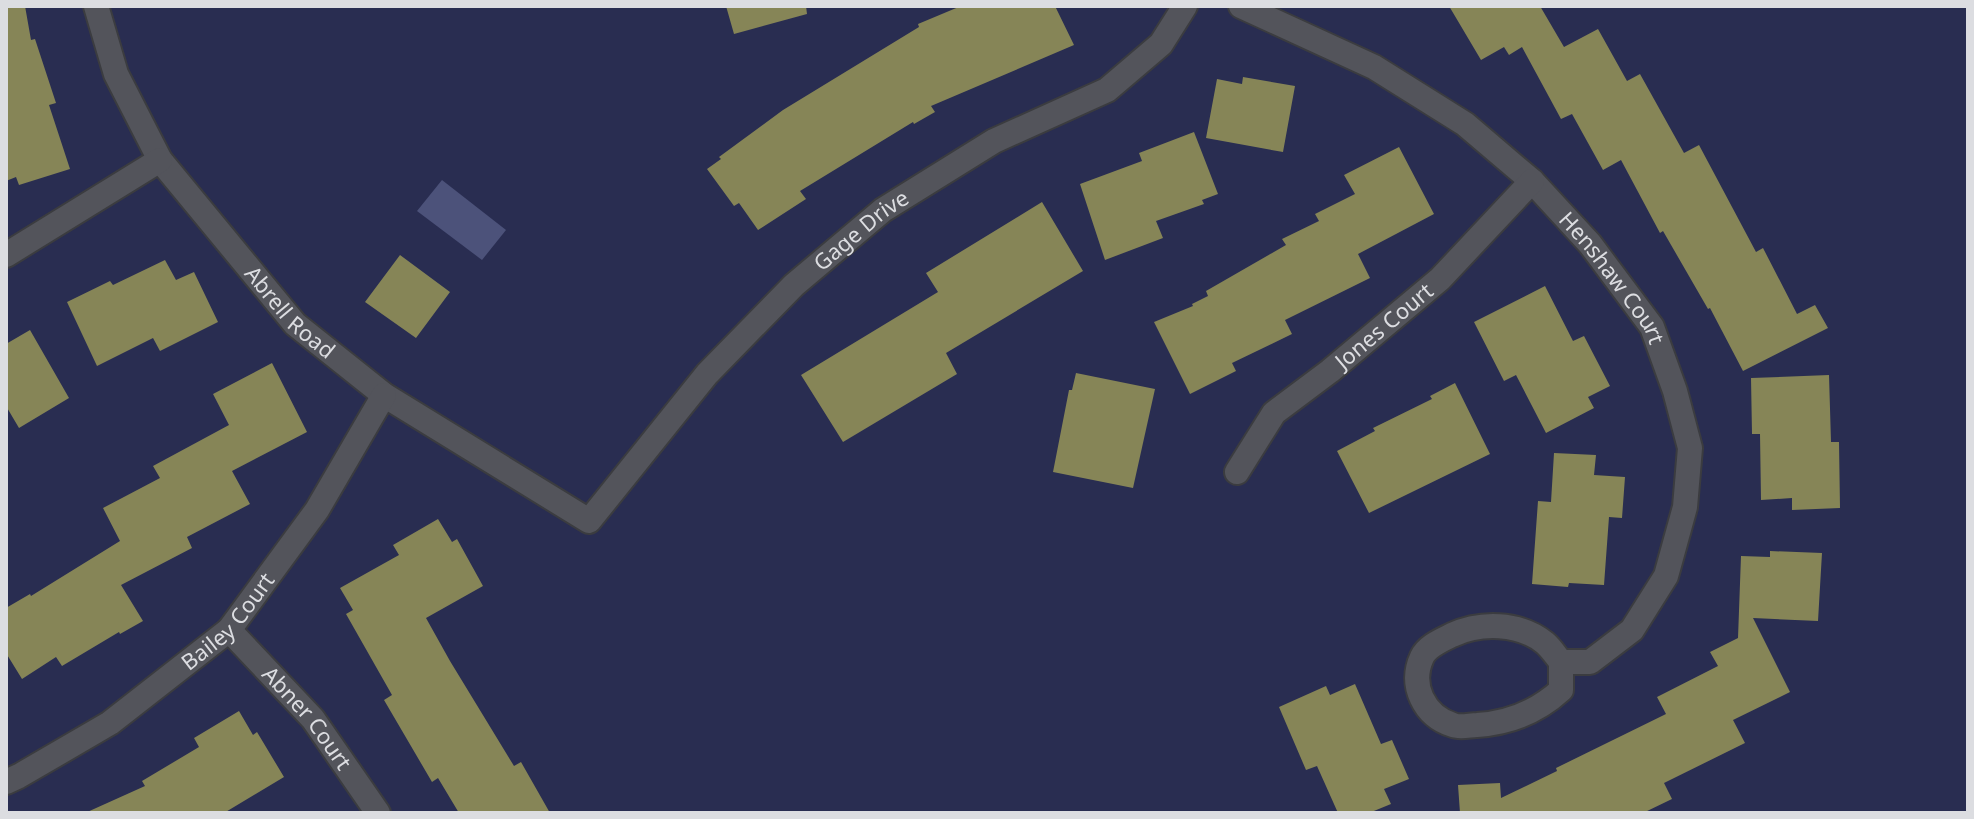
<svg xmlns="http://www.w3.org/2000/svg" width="1974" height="819" font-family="'Noto Sans',sans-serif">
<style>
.green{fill:#292d51}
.water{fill:#4c527a}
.building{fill:#868557}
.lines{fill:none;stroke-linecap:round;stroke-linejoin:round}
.street-casing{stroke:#3b3c40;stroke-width:28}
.street{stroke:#53545b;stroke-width:24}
.labels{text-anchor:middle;stroke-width:8;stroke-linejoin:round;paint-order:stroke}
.street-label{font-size:22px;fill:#dcdde1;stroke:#1d1f24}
</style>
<rect width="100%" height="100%" fill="#1d1f24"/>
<path class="green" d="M6,6H1968V813H6Z"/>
<path class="water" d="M442,180L506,230L482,260L417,211Z"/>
<path class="building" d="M6,6H25L31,40L35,39L56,103L49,105L70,169L19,185L16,177L6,181Z
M726,6H806L807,14L734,34Z
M961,6H1055L1074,45L931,106L935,112L914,124L913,122L800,191L806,199L758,230L739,203L734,206L707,169L721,159L719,157L783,110L919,27L918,24Z
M1449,6H1540L1564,47L1598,29L1627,81L1640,74L1684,153L1699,145L1756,252L1763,248L1797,314L1815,305L1828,328L1743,371L1710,308L1708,309L1663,231L1660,233L1621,160L1603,170L1572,114L1561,119L1522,47L1509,55L1504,47L1481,60Z
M1243,77L1295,86L1283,152L1206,138L1217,79L1242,84Z
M1194,132L1218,194L1202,200L1204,204L1156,221L1163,238L1105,260L1080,184L1142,161L1139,153Z
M1399,147L1434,214L1358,254L1370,278L1285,320L1292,334L1232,363L1236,371L1190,394L1154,322L1193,306L1192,304L1208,296L1206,291L1286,245L1282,239L1319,221L1315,214L1355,194L1344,175Z
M1042,202L1083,271L946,353L957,374L843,442L801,375L938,292L926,273Z
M400,255L450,292L416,338L365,302Z
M165,260L176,280L194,272L218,322L160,351L153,338L97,366L67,302L110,281L113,285Z
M1545,286L1573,341L1584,336L1610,386L1588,397L1594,408L1546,433L1516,375L1504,381L1474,322Z
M30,330L69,398L19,428L6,406V344Z
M272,363L307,432L232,471L250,504L187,537L192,548L121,585L143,621L120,634L119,632L62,666L56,657L22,679L6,653V608L30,594L31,596L120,541L103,508L160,478L153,466L229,425L213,394Z
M1076,373L1155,389L1133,488L1053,472L1069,390H1072Z
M1829,375L1831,442H1839L1840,508L1792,510V498L1761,500L1760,434H1752L1751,378Z
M1455,383L1490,454L1369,513L1337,451L1375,431L1373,428L1432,399L1430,396Z
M1554,453L1596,455L1594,475L1625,477L1622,518L1609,517L1604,585L1569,583L1568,587L1532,584L1538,501L1551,502Z
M438,519L452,542L457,539L483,586L426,618L450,661L514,766L521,762L550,813H459L438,778L432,782L384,700L392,695L346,614L353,610L340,588L399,555L393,545Z
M1770,551L1822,553L1818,621L1753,618L1790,692L1733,720L1745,743L1664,783L1672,799L1643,813H1460L1458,785L1500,783L1501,798L1557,771L1556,768L1666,714L1657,697L1718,666L1710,652L1738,638L1741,556L1770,557Z
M1355,684L1381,744L1392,740L1409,779L1384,789L1391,804L1369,813H1338L1317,766L1306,770L1279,707L1326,686L1330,695Z
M239,711L253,735L257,732L284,777L224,813H85L145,786L142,781L199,747L194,738Z"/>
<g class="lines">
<g class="street-casing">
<g id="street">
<path id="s1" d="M96,6L116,74L160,160L295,324L384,395L589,521L707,374L794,285L883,210L994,141L1107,90L1161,44L1185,6"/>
<path id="s2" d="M1241,6L1374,67L1465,124L1532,181L1590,244L1652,327L1675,391L1690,448L1685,507L1666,576L1632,630L1590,662H1561C1556,656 1551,648 1545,643C1519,622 1480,622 1452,635C1442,640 1427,646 1422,657C1409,685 1424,716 1453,725C1460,728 1470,725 1477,725C1509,723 1537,712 1561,690V662"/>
<path d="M6,255L160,160"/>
<path id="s3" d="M1237,472L1274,413L1330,371L1440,279L1532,181"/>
<path id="s4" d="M229,630L313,719L378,813"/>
<path id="s5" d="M6,782L19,776L110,723L229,630L317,510L384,395"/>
</g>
</g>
<use href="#street" class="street"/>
</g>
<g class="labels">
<g class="street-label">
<text dy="8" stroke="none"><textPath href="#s1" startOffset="1134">Gage Drive</textPath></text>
<text dy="8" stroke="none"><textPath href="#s2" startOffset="468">Henshaw Court</textPath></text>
<text dy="8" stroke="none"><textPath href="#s1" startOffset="368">Abrell Road</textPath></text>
<text dy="8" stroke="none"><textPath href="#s3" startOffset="210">Jones Court</textPath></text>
<text dy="8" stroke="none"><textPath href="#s5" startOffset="276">Bailey Court</textPath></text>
<text dy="8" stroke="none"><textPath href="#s4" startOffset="118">Abner Court</textPath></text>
</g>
</g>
<rect width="1974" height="819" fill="none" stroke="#dcdde1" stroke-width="16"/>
</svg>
